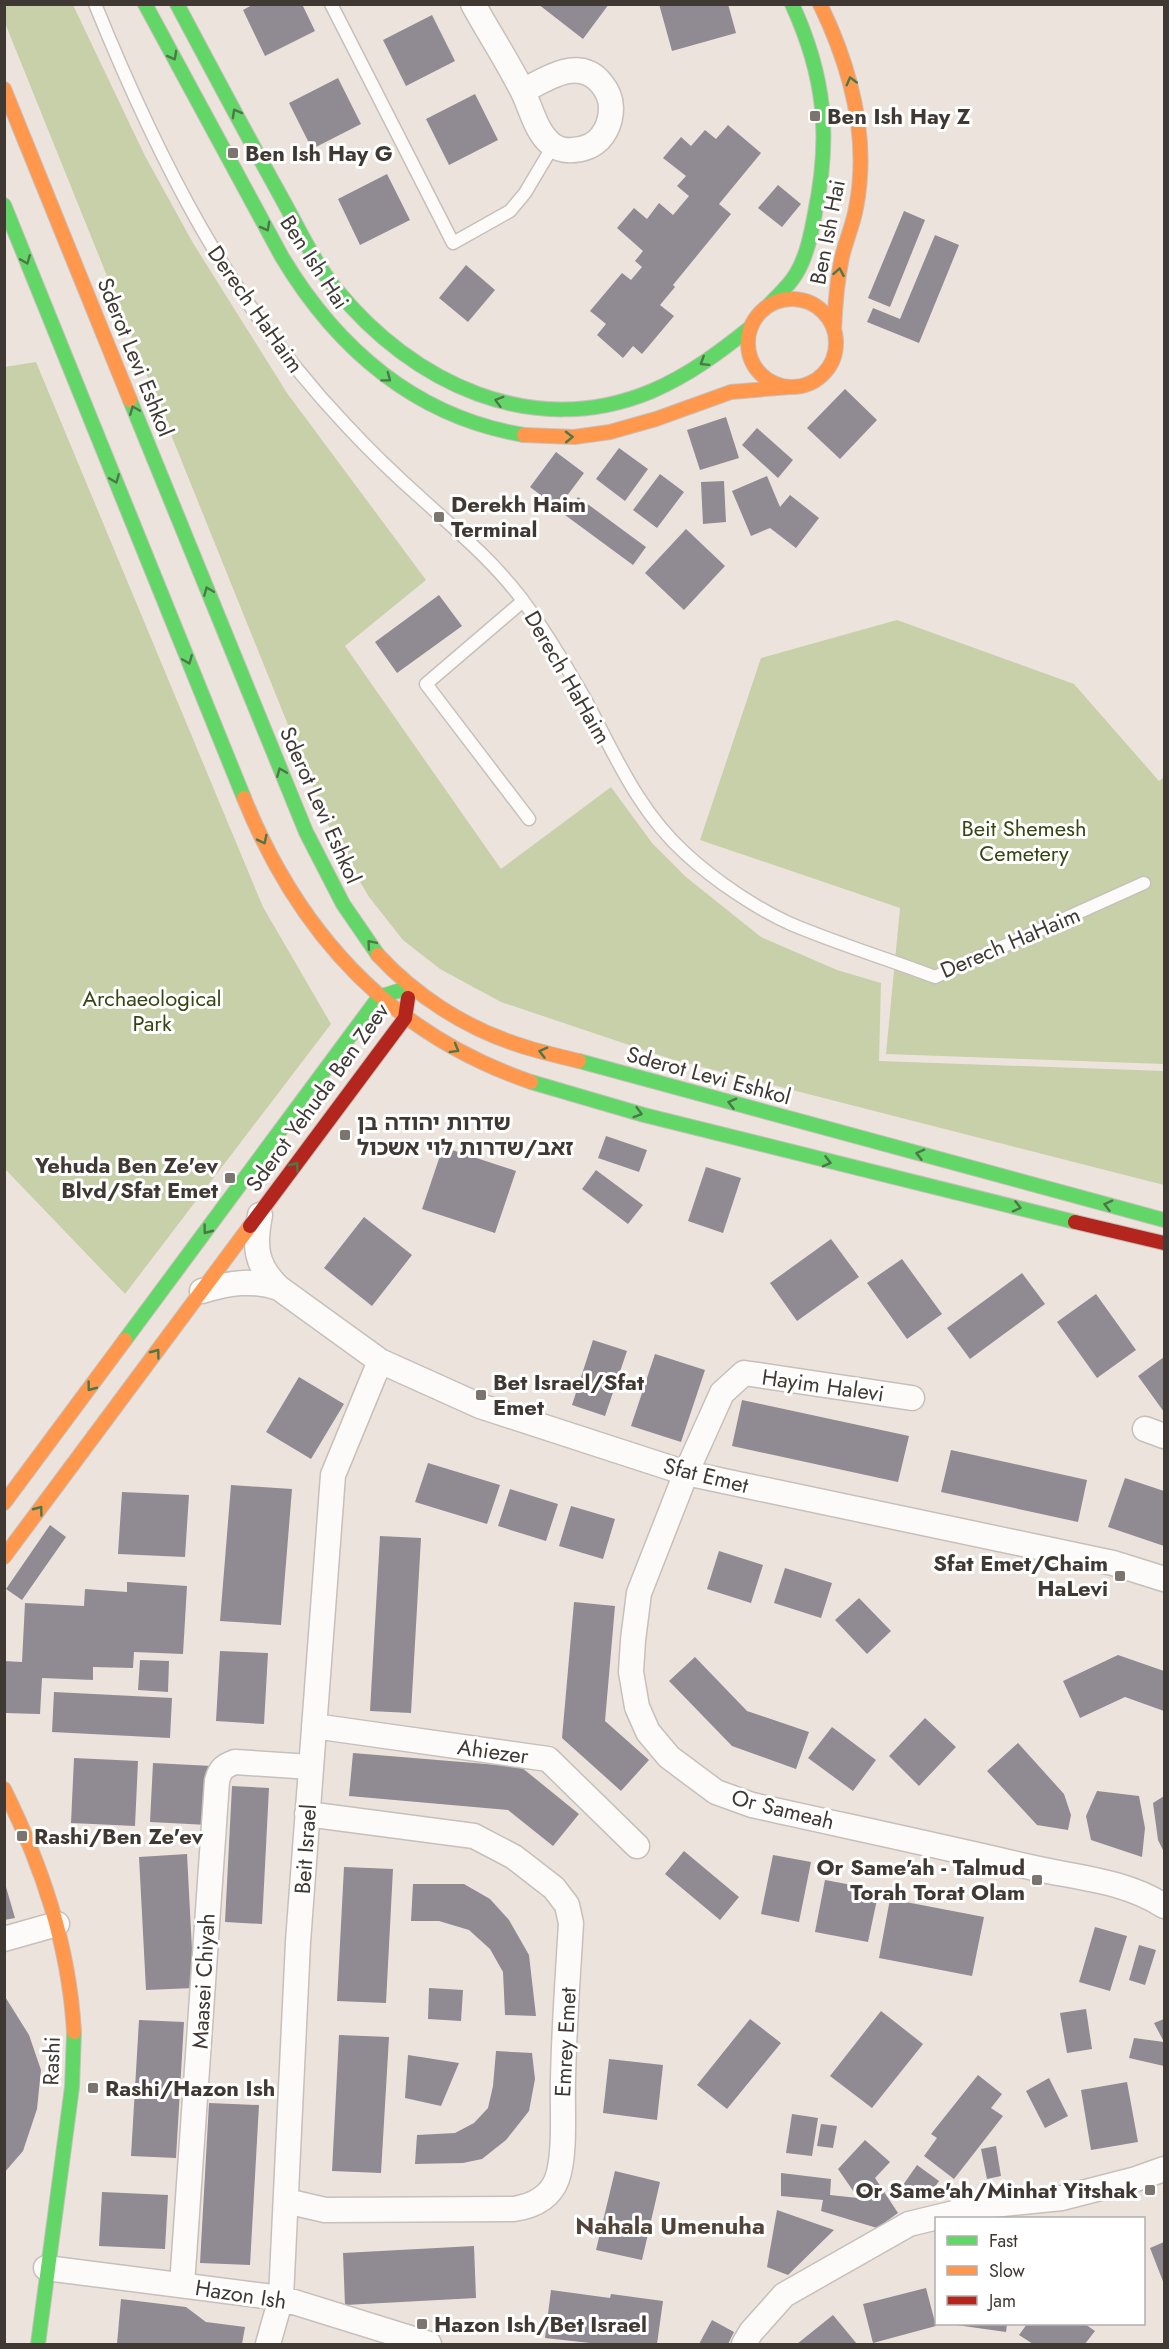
<svg xmlns="http://www.w3.org/2000/svg" width="1169" height="2349" font-family="Jost,'Noto Sans Hebrew',sans-serif">
<style>
.green{fill:#c7d0a8}
.building{fill:#908a93}
.lines{fill:none;stroke-linecap:round;stroke-linejoin:round}
.lane-casing{stroke:#c7bfba;stroke-width:15}
.street-casing{stroke:#c7bfba;stroke-width:27}
.fast-casing{stroke:#c7bfba;stroke-width:16}
.slow-casing{stroke:#c7bfba;stroke-width:16}
.jam-casing{stroke:#c7bfba;stroke-width:16}
.lane{stroke:#fcfbfa;stroke-width:12}
.street{stroke:#fcfbfa;stroke-width:24}
.fast{stroke:#63d668;stroke-width:14}
.slow{stroke:#ff974d;stroke-width:14}
.jam{stroke:#b3261e;stroke-width:14}
.oneway{stroke:#4d7748}
.poi-dot{fill:#7c746e;stroke:#fff;stroke-width:2}
.labels{text-anchor:middle;stroke-width:6;stroke-linejoin:round;paint-order:stroke}
.poi-label{font-size:22px;font-weight:bold;fill:#3f3833;stroke:#fff;text-anchor:start}
.street-label{font-size:22px;fill:#3f3833;stroke:#fff}
.park-label{font-size:22px;fill:#34450f;stroke:#fff}
.neighbourhood-label{font-size:24px;font-weight:bold;fill:#524339;stroke:#fff}
</style>
<rect width="100%" height="100%" fill="#ede3dd"/>
<path class="green" d="M5,4L73,5L145,156L193,243L287,393L426,580L345,646L501,869L611,787L652,843L686,877L761,937L837,970L881,983L879,1061L1164,1071V1185L671,1059L501,1002L440,969L403,940L369,897L332,834L5,23Z
M36,362L263,907L331,1024L125,1294L5,1169L4,367Z
M897,620L1074,684L1159,781L1164,777V1064L886,1054L900,908L700,840L761,658Z"/>
<path class="building" d="M254,4H302L315,31L265,56L243,10Z
M538,4H609L583,39Z
M659,4H728L736,33L672,51Z
M432,15L455,61L406,86L383,40Z
M338,78L361,124L312,149L289,103Z
M475,94L498,140L449,165L426,119Z
M728,125L761,153L719,204L731,214L673,285L675,287L660,305L674,316L642,354L633,346L623,358L597,335L606,324L590,311L622,273L631,280L642,267L635,261L643,251L617,228L634,208L647,219L659,203L673,215L689,196L677,186L686,176L663,158L681,137L691,146L705,130L716,139Z
M387,174L410,220L360,245L338,199Z
M778,185L801,204L782,227L758,208Z
M904,211L925,220L890,307L868,298Z
M935,235L959,245L919,343L867,322L873,308L900,319Z
M466,265L495,290L468,322L439,298Z
M845,389L877,420L840,459L807,428Z
M726,417L739,458L700,470L687,430Z
M757,428L793,460L778,478L742,445Z
M619,448L648,469L625,501L596,479Z
M556,452L584,473L558,508L530,487Z
M660,474L684,492L657,528L633,510Z
M767,476L780,507L790,495L819,518L796,548L770,528L751,536L732,491Z
M724,481L726,522L703,524L701,482Z
M578,497L646,547L633,565L565,515Z
M686,529L725,566L684,610L645,573Z
M439,595L462,626L397,673L375,642Z
M606,1136L647,1150L639,1172L598,1158Z
M443,1147L516,1171L495,1233L422,1209Z
M706,1167L741,1178L723,1233L688,1221Z
M596,1170L643,1205L628,1224L582,1189Z
M364,1217L412,1255L372,1306L324,1268Z
M831,1239L859,1277L797,1321L770,1283Z
M902,1259L942,1314L907,1339L867,1283Z
M1022,1273L1045,1304L970,1359L947,1328Z
M1096,1294L1136,1350L1097,1378L1057,1322Z
M593,1340L627,1351L605,1416L572,1405Z
M655,1354L705,1370L681,1442L631,1426Z
M1164,1357V1412L1138,1376Z
M299,1377L344,1404L311,1459L266,1432Z
M742,1400L909,1436L898,1482L732,1446Z
M951,1450L1087,1480L1078,1522L941,1492Z
M428,1463L500,1485L487,1524L415,1502Z
M1125,1478L1164,1491V1546L1108,1527Z
M231,1485L292,1489L281,1625L220,1621Z
M510,1489L558,1504L546,1541L498,1526Z
M122,1492L189,1495L185,1557L118,1554Z
M571,1506L615,1519L603,1559L559,1546Z
M50,1525L66,1537L22,1600L6,1589Z
M380,1536L421,1538L411,1713L370,1711Z
M719,1551L763,1565L751,1603L707,1589Z
M785,1568L832,1583L821,1618L774,1603Z
M127,1582L187,1586L183,1654L134,1652L133,1668L93,1667V1680L42,1678L40,1714L4,1713V1661L22,1662L25,1603L84,1606L85,1589L127,1592Z
M859,1598L891,1631L867,1654L835,1620Z
M574,1602L615,1606L605,1721L649,1760L621,1791L562,1738Z
M220,1651L268,1653L264,1724L216,1721Z
M1118,1655L1164,1671V1711L1125,1697L1080,1718L1063,1681Z
M695,1657L747,1711L809,1732L796,1769L732,1746L669,1681Z
M140,1660L169,1661L168,1692L138,1690Z
M54,1692L172,1698L170,1738L52,1732Z
M925,1718L956,1747L919,1786L889,1756Z
M832,1727L876,1760L853,1791L808,1758Z
M1018,1743L1064,1794L1071,1815L1068,1830L1037,1825L987,1771Z
M353,1753L521,1767L579,1814L553,1846L508,1810L349,1796Z
M74,1758L138,1761L135,1826L71,1823Z
M153,1763L212,1766L208,1825L150,1822Z
M232,1786L269,1788L262,1924L225,1922Z
M1097,1791L1139,1796L1145,1828L1142,1857L1091,1840L1086,1816Z
M1164,1796V1852L1158,1840L1153,1803Z
M684,1851L739,1897L720,1920L665,1874Z
M187,1854L194,1988L146,1990L139,1857Z
M773,1855L811,1862L799,1922L761,1914Z
M344,1867L393,1869L386,2003L337,2001Z
M4,1880L15,1918L4,1920Z
M825,1880L879,1890L868,1942L815,1932Z
M413,1884H464L490,1899L509,1920L529,1955L536,2016L505,2015L503,1972L490,1949L469,1930L439,1921H411Z
M890,1899L984,1917L972,1976L879,1958Z
M1095,1927L1127,1936L1110,1991L1079,1982Z
M1139,1945L1156,1950L1145,1985L1129,1980Z
M429,1988L463,1990L461,2021L428,2019Z
M4,1995L29,2035L41,2070L37,2109L23,2151L4,2173L6,2071Z
M1086,2009L1092,2049L1067,2053L1060,2013Z
M881,2011L923,2044L872,2108L830,2076Z
M750,2019L781,2043L727,2109L697,2085Z
M1164,2019V2066L1129,2058L1134,2038L1164,2042L1154,2023Z
M139,2020L184,2022L176,2158L131,2156Z
M339,2035L389,2037L381,2173L332,2171Z
M496,2051L532,2053L535,2079L529,2111L506,2140L482,2159L463,2163L415,2164L417,2135L455,2133L474,2123L488,2108L493,2086Z
M408,2055L459,2063L441,2106L405,2098Z
M609,2059L663,2065L657,2120L603,2113Z
M978,2075L1002,2094L991,2108L1003,2116L954,2179L924,2156L937,2138L931,2134Z
M1049,2078L1068,2116L1045,2128L1026,2091Z
M1127,2082L1138,2142L1091,2150L1081,2090Z
M209,2103L259,2105L250,2265L200,2263Z
M792,2114L818,2118L812,2156L786,2153Z
M821,2124L837,2126L833,2148L817,2146Z
M865,2140L890,2162L875,2178L898,2213L877,2228L821,2211L823,2200L781,2196V2173L831,2179L830,2195L858,2198L838,2169Z
M996,2146L1001,2176L987,2179L981,2149Z
M917,2165L939,2181L925,2201L903,2185Z
M615,2171L660,2182L642,2260L596,2250Z
M102,2192L168,2195L165,2249L99,2246Z
M777,2210L834,2230L788,2275L767,2267Z
M1164,2242V2284L1150,2248Z
M474,2246L476,2298L345,2305L343,2253Z
M926,2288L936,2326L873,2343L863,2304Z
M551,2290L610,2298L611,2294L663,2301L657,2344H599L545,2338Z
M121,2299L186,2307L206,2322L245,2327L242,2344H117Z
M833,2315L857,2344H797Z
M712,2320L734,2332L728,2344H699Z
M949,2324H1007L1006,2332Z
M1027,2324H1085L1095,2331L1085,2344H1033L1019,2335Z"/>
<g class="lines">
<g class="lane-casing">
<path id="lane" d="M95,4C158,159 230,303 346,425C370,451 396,476 422,499C457,531 492,560 521,598C545,630 565,664 585,699C615,755 638,811 686,854C714,880 757,909 791,924C838,944 888,959 935,977L1144,883
M331,4L453,243L510,211L525,193L553,146
M523,601L426,684L529,819"/>
</g>
<g class="street-casing">
<path id="street" d="M473,4C489,33 508,62 523,92C531,108 536,132 551,144C562,153 578,151 590,146C604,139 611,123 611,108C611,98 607,90 601,83C579,56 546,79 523,91
M260,1215C254,1246 255,1265 279,1288L380,1361L480,1406L686,1473L1113,1563L1164,1579
M202,1291C229,1283 252,1279 279,1288
M912,1398L744,1373L722,1393L686,1473L639,1593L633,1640L631,1672L637,1707L648,1732L669,1757L716,1792L752,1805C846,1826 940,1846 1034,1868C1078,1878 1126,1881 1164,1906
M1145,1429L1164,1436
M314,1726L548,1759L637,1846
M4,1939L57,1924
M286,2201L325,2210L514,2209C533,2206 550,2198 557,2179C566,2154 562,2107 563,2079C564,2027 568,1975 571,1923L567,1905L554,1888L514,1857L474,1836L307,1814
M46,2268L281,2298L429,2344
M182,2285L217,1781C220,1769 224,1766 235,1762L311,1767
M268,2344L281,2298L298,1942L333,1475L380,1361
M744,2344L751,2332L784,2295L909,2224L983,2206L1062,2198L1136,2179L1164,2169"/>
</g>
<g class="fast-casing">
<path id="fast" d="M145,4L282,257C337,349 416,417 524,435
M177,4C211,68 245,132 280,195C298,227 313,261 336,289C412,383 533,441 652,391C689,375 720,352 751,327
M4,205L244,798
M769,305C778,295 789,286 796,274C807,256 811,234 815,213C831,136 825,76 792,4
M130,400L306,832L343,904L378,955
M579,1061L1164,1220
M531,1082L644,1115L1075,1222
M125,1340L379,997L401,990
M38,2344L72,2087L74,2032"/>
</g>
<g class="slow-casing">
<path id="slow" d="M820,4C851,68 870,137 856,208C853,225 846,240 842,257C837,281 835,306 834,330
M4,89L130,400
M748 343a44 44 0 1 1 88 0a44 44 0 1 1-88 0Z
M524,435L574,437L610,432L656,419L731,392L789,387
M244,798C299,934 391,1034 531,1082
M378,955C415,995 464,1027 516,1044C536,1051 558,1056 579,1061
M4,1503L125,1340
M4,1557L250,1226
M4,1789C42,1866 69,1945 74,2032"/>
</g>
<g class="jam-casing">
<path id="jam" d="M1075,1222L1164,1243
M250,1226L405,1018L408,998"/>
</g>
<use href="#lane" class="lane"/>
<use href="#street" class="street"/>
<use href="#fast" class="fast"/>
<use href="#slow" class="slow"/>
<use href="#jam" class="jam"/>
</g>
<defs><path id="oneway-chevron" d="M-2-3.5L2.5 0L-2 3.5" fill="none" stroke-width="1.6" stroke-linecap="round" stroke-linejoin="round" transform="scale(1.5)"/></defs>
<g class="oneway">
<use href="#oneway-chevron" transform="translate(173 56) rotate(61)"/>
<use href="#oneway-chevron" transform="translate(851 81) rotate(-105)"/>
<use href="#oneway-chevron" transform="translate(236 113) rotate(-119)"/>
<use href="#oneway-chevron" transform="translate(266 227) rotate(61)"/>
<use href="#oneway-chevron" transform="translate(26 260) rotate(68)"/>
<use href="#oneway-chevron" transform="translate(839 272) rotate(-80)"/>
<use href="#oneway-chevron" transform="translate(704 362) rotate(148)"/>
<use href="#oneway-chevron" transform="translate(387 378) rotate(37)"/>
<use href="#oneway-chevron" transform="translate(499 401) rotate(-164)"/>
<use href="#oneway-chevron" transform="translate(134 410) rotate(-112)"/>
<use href="#oneway-chevron" transform="translate(569 437) rotate(-1)"/>
<use href="#oneway-chevron" transform="translate(115 479) rotate(68)"/>
<use href="#oneway-chevron" transform="translate(208 591) rotate(-112)"/>
<use href="#oneway-chevron" transform="translate(188 660) rotate(68)"/>
<use href="#oneway-chevron" transform="translate(281 772) rotate(-112)"/>
<use href="#oneway-chevron" transform="translate(263 840) rotate(64)"/>
<use href="#oneway-chevron" transform="translate(371 944) rotate(-130)"/>
<use href="#oneway-chevron" transform="translate(455 1049) rotate(30)"/>
<use href="#oneway-chevron" transform="translate(543 1052) rotate(-165)"/>
<use href="#oneway-chevron" transform="translate(732 1103) rotate(-165)"/>
<use href="#oneway-chevron" transform="translate(638 1113) rotate(16)"/>
<use href="#oneway-chevron" transform="translate(920 1154) rotate(-165)"/>
<use href="#oneway-chevron" transform="translate(827 1162) rotate(14)"/>
<use href="#oneway-chevron" transform="translate(295 1166) rotate(-53)"/>
<use href="#oneway-chevron" transform="translate(1108 1205) rotate(-165)"/>
<use href="#oneway-chevron" transform="translate(1017 1207) rotate(14)"/>
<use href="#oneway-chevron" transform="translate(207 1230) rotate(127)"/>
<use href="#oneway-chevron" transform="translate(156 1353) rotate(-53)"/>
<use href="#oneway-chevron" transform="translate(91 1387) rotate(127)"/>
<use href="#oneway-chevron" transform="translate(39 1510) rotate(-53)"/>
</g>
<g class="poi-dot">
<rect x="809" y="110" width="12" height="12" rx="3"/>
<rect x="227" y="147" width="12" height="12" rx="3"/>
<rect x="433" y="511" width="12" height="12" rx="3"/>
<rect x="339" y="1129" width="12" height="12" rx="3"/>
<rect x="224" y="1172" width="12" height="12" rx="3"/>
<rect x="475" y="1389" width="12" height="12" rx="3"/>
<rect x="1114" y="1570" width="12" height="12" rx="3"/>
<rect x="16" y="1830" width="12" height="12" rx="3"/>
<rect x="1031" y="1874" width="12" height="12" rx="3"/>
<rect x="87" y="2082" width="12" height="12" rx="3"/>
<rect x="1144" y="2184" width="12" height="12" rx="3"/>
<rect x="416" y="2318" width="12" height="12" rx="3"/>
</g>
<g class="labels">
<g class="poi-label">
<text x="827" y="124">Ben Ish Hay Z</text>
<text x="245" y="161">Ben Ish Hay G</text>
<text x="451" y="512">Derekh Haim<tspan x="451" dy="25">Terminal</tspan></text>
<text x="357" y="1130">שדרות יהודה בן<tspan x="357" dy="25">זאב/שדרות לוי אשכול</tspan></text>
<text x="218" y="1173" text-anchor="end">Yehuda Ben Ze'ev<tspan x="218" dy="25">Blvd/Sfat Emet</tspan></text>
<text x="493" y="1390">Bet Israel/Sfat<tspan x="493" dy="25">Emet</tspan></text>
<text x="1108" y="1571" text-anchor="end">Sfat Emet/Chaim<tspan x="1108" dy="25">HaLevi</tspan></text>
<text x="34" y="1844">Rashi/Ben Ze'ev</text>
<text x="1025" y="1875" text-anchor="end">Or Same'ah - Talmud<tspan x="1025" dy="25">Torah Torat Olam</tspan></text>
<text x="105" y="2096">Rashi/Hazon Ish</text>
<text x="1138" y="2198" text-anchor="end">Or Same'ah/Minhat Yitshak</text>
<text x="434" y="2332">Hazon Ish/Bet Israel</text>
</g>
<g class="street-label">
<text transform="translate(827 232) rotate(-79)" y="8">Ben Ish Hai</text>
<text transform="translate(315 262) rotate(57)" y="8">Ben Ish Hai</text>
<text transform="translate(256 309) rotate(55)" y="8">Derech HaHaim</text>
<text transform="translate(136 357) rotate(68)" y="8">Sderot Levi Eshkol</text>
<text transform="translate(568 677) rotate(60)" y="8">Derech HaHaim</text>
<text transform="translate(321 805) rotate(66)" y="8">Sderot Levi Eshkol</text>
<text transform="translate(1010 942) rotate(-23)" y="8">Derech HaHaim</text>
<text transform="translate(709 1075) rotate(15)" y="8">Sderot Levi Eshkol</text>
<text transform="translate(317 1097) rotate(-54)" y="8">Sderot Yehuda Ben Zeev</text>
<text transform="translate(823 1385) rotate(8)" y="8">Hayim Halevi</text>
<text transform="translate(706 1475) rotate(14)" y="8">Sfat Emet</text>
<text transform="translate(493 1751) rotate(8)" y="8">Ahiezer</text>
<text transform="translate(783 1809) rotate(14)" y="8">Or Sameah</text>
<text transform="translate(305 1849) rotate(-86)" y="8">Beit Israel</text>
<text transform="translate(203 1981) rotate(-87)" y="8">Maasei Chiyah</text>
<text transform="translate(565 2042) rotate(-87)" y="8">Emrey Emet</text>
<text transform="translate(51 2061) rotate(-88)" y="8">Rashi</text>
<text transform="translate(241 2294) rotate(9)" y="8">Hazon Ish</text>
</g>
<g class="park-label">
<text x="1024" y="836">Beit Shemesh<tspan x="1024" dy="25">Cemetery</tspan></text>
<text x="152" y="1006">Archaeological<tspan x="152" dy="25">Park</tspan></text>
</g>
<g class="neighbourhood-label">
<text x="670" y="2234">Nahala Umenuha</text>
</g>
</g>
<rect width="1169" height="2349" fill="none" stroke="#3f3833" stroke-width="12"/>
<rect x="935" y="2217" width="210" height="108" fill="#ffffff" stroke="#b2afad" stroke-width="1.5"/>
<rect x="947" y="2236" width="30" height="9" fill="#63d668" stroke="#b2afad" stroke-width="1.5"/>
<text x="989" y="2247" font-size="18" fill="#3f3833">Fast</text>
<rect x="947" y="2266" width="30" height="9" fill="#ff974d" stroke="#b2afad" stroke-width="1.5"/>
<text x="989" y="2277" font-size="18" fill="#3f3833">Slow</text>
<rect x="947" y="2296" width="30" height="9" fill="#b3261e" stroke="#b2afad" stroke-width="1.5"/>
<text x="989" y="2307" font-size="18" fill="#3f3833">Jam</text>
</svg>
